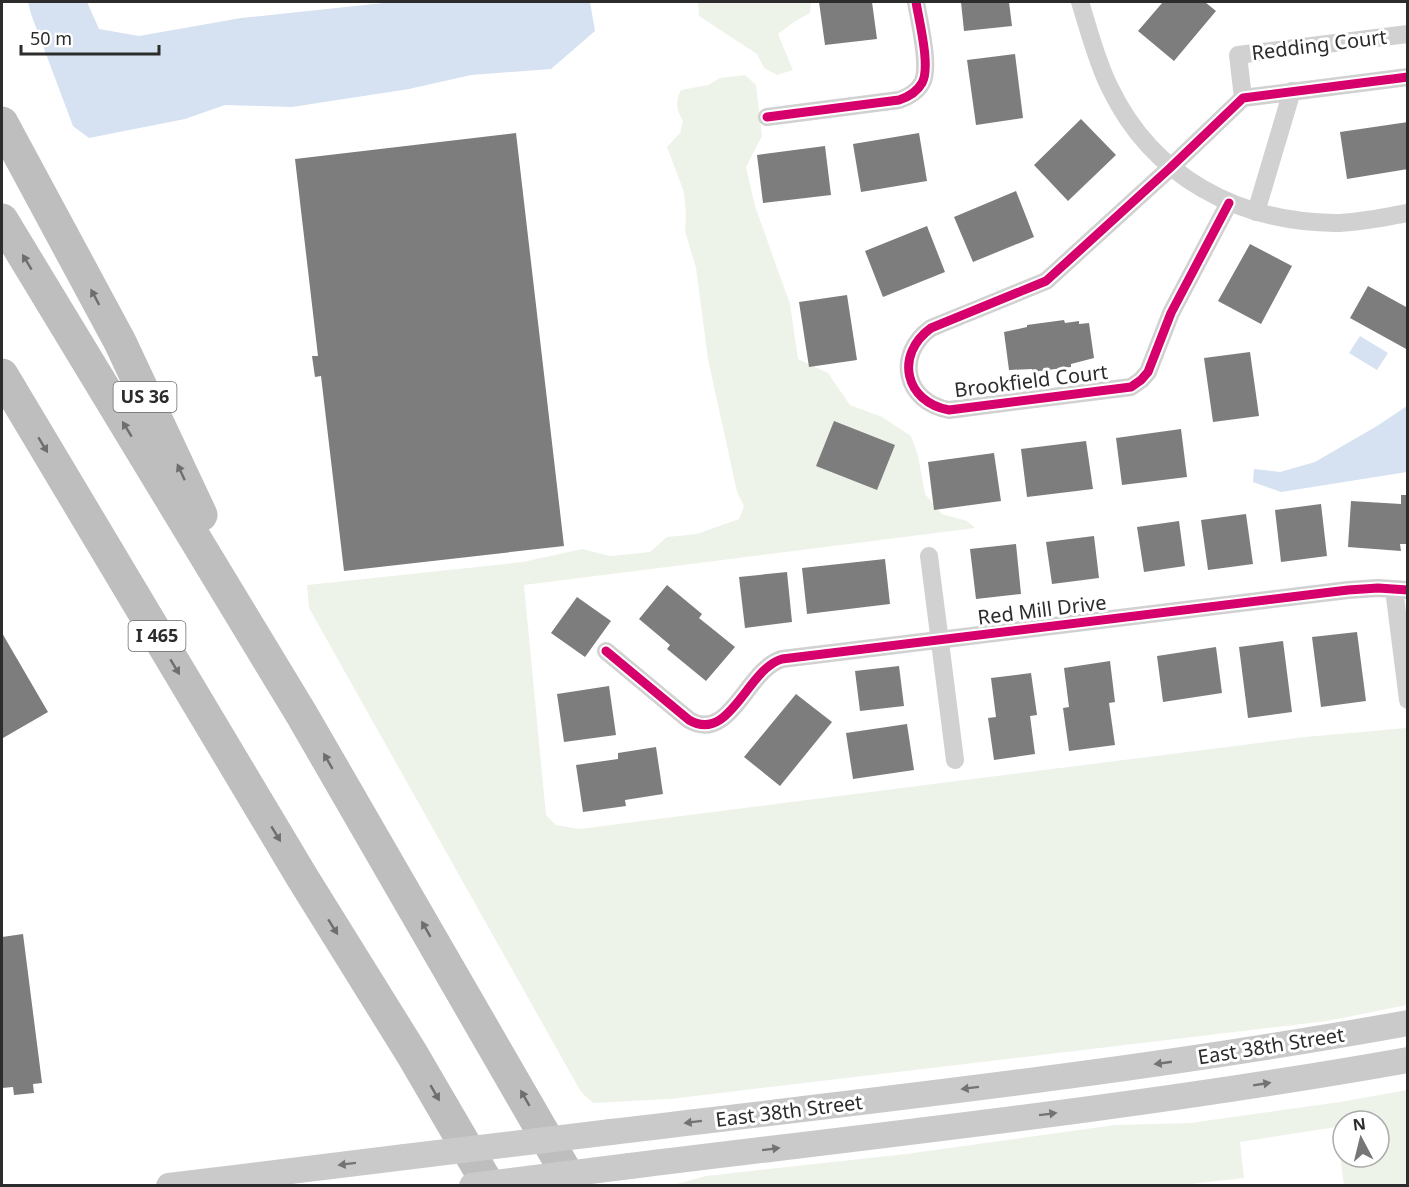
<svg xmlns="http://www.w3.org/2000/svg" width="1409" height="1187" font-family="'Noto Sans',sans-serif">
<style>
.green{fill:#eef3ea;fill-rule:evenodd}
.water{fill:#d6e2f1}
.building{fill:#7d7d7d}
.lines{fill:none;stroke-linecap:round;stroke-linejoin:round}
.minor{stroke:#d1d1d1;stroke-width:18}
.secondary{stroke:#cacaca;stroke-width:26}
.motorway{stroke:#bebebe;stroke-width:33}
.secondary-bridge{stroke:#cacaca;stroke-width:26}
.cycleway-casing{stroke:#fff;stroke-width:13}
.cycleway{stroke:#d6006c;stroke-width:9}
.oneway{fill:#6e6e6e}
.oneway2{fill:#737373}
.labels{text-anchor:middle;stroke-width:6;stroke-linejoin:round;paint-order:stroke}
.shield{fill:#fff;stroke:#6b6b6b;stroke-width:1.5}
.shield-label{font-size:18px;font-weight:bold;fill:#2c2c2c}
.street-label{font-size:20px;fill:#2c2c2c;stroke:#fff}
</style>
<rect width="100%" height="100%" fill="#fff"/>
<path class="green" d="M698,2H811L810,13L794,22L778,34L793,70L777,75L764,68L757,54L699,16Z
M745,75L756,85L762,136L746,167L755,206L790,304L798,359L828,373L850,405L882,417L911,436L918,456L925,494L942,514L967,521L975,528L524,585L546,815L556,825L579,829L1305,737L1406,728L1407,1005L1327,1021L670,1099L593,1103L581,1092L309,608L307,585L523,562L582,549L610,556L650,552L667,537L697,534L739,519L744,506L737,492L708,359L696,268L685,231L686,214L684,192L667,147L680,133L683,121C676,110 675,102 681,90L708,85L720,78Z
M1407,1090V1185H1344L1336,1127L1240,1142L1244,1178L1183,1185H673L706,1176L906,1154L1115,1125L1190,1123L1340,1102ZM1343,1121H1379V1157H1343Z"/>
<path class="water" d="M28,2H87L99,29L139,36L241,18L393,2H590L595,31L551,69L471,75L409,89L292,107L225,105L185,119L89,138L73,126L31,14Z
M1360,336L1388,353L1377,370L1349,353Z
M1407,406V472L1281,492L1253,482L1254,469L1280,472L1315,462L1377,426Z"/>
<path class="building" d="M819,2H872L877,39L825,45Z
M961,2H1009L1012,26L964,31Z
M1163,2H1205L1216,11L1174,61L1138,31Z
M1015,54L1023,118L976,125L967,60Z
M1081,119L1116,155L1068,201L1034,165Z
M1408,122V169L1347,179L1340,132Z
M516,133L564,546L344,571L321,376L315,377L312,356H318L295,159Z
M919,133L927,181L861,192L853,144Z
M825,146L831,195L763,203L757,155Z
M1016,191L1034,237L973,262L954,217Z
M927,226L945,272L883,297L865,251Z
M1250,244L1292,266L1261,324L1218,301Z
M1368,286L1408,308V350L1350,318Z
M847,295L857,360L809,367L799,302Z
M1064,320L1065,323L1079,321V324L1089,323L1094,358L1071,364V367L1032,372V369L1009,370L1004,332L1027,327V325Z
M1250,352L1259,416L1213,422L1204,358Z
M834,421L895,445L877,490L816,466Z
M1181,429L1187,477L1122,485L1116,438Z
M1086,441L1093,489L1027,497L1021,449Z
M994,453L1001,501L934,510L928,462Z
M1401,495H1408V544H1400L1401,551L1348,547L1351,501L1401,504Z
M1321,504L1327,556L1281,562L1275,510Z
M1246,514L1253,564L1208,570L1201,520Z
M1179,521L1185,566L1144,572L1137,527Z
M1094,536L1099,578L1052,584L1046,542Z
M1016,544L1021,594L976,599L970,549Z
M885,559L890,604L807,614L802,568Z
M787,572L792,622L745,628L739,577Z
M667,585L702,614L699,618L735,647L706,681L667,649L670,645L639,619Z
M577,597L611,621L585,657L551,633Z
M1357,632L1366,701L1321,707L1312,637Z
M2,633L48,712L3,738L2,735Z
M1283,641L1292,712L1248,718L1239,647Z
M1216,647L1222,693L1163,702L1157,656Z
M1110,661L1115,702L1109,703L1115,745L1069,751L1063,708L1069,707L1064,668Z
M899,666L904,706L860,711L855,671Z
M1031,673L1037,715L1030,716L1035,754L994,760L988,718L996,717L991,678Z
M609,686L616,735L564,742L557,694Z
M796,694L832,722L780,786L744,757Z
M907,724L914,770L853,779L846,733Z
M656,747L663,794L625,800L626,806L583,812L576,765L618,759V753Z
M23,934L42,1083L33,1084L34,1093L14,1095L13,1087L2,1088V937Z"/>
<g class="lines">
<path class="minor" d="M1080,2C1089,30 1096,60 1110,88C1153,177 1238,222 1335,223C1359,223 1384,217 1408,213
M1243,98L1238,55L1408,34
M767,117L899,100C908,97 917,92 922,83C931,67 919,21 916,2
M1229,203L1171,313L1148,372L1141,380L1131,387L949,410C905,402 894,355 931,328L1046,281L1170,168L1243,98L1408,77
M1256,212L1292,91
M929,556L955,760
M1394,589L1408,700
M606,651L689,720C730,744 747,669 782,659L1348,590L1378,588L1408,590"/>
<path class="secondary" d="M611,1132C877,1100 1144,1071 1408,1023
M630,1166C889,1134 1150,1106 1408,1060
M169,1186L405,1157"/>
<path class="motorway" d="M2,123L120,342L201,515
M2,220L302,715L574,1186
M2,375L302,877L412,1054L489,1186"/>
<path class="secondary-bridge" d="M405,1157L611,1132
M472,1186L630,1166"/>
<g class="cycleway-casing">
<path id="cycleway" d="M767,117L899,100C908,97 917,92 922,83C931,67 919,21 916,2
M1229,203L1171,313L1148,372L1141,380L1131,387L949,410C905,402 894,355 931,328L1046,281L1170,168L1243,98L1408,77
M606,651L689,720C730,744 747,669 782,659L1348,590L1378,588L1408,590"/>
</g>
<use href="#cycleway" class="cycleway"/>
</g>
<defs><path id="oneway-solid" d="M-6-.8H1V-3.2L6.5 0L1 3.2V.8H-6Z" transform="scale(1.5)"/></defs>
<g class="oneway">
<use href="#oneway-solid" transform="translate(27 262) rotate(-121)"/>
<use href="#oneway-solid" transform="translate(95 297) rotate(-118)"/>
<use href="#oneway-solid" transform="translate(127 429) rotate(-121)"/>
<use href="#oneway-solid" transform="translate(43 445) rotate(59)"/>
<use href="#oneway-solid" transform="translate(181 472) rotate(-115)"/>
<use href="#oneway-solid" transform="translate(175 667) rotate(59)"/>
<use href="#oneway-solid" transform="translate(328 761) rotate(-120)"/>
<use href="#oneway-solid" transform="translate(276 834) rotate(59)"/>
<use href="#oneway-solid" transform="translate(333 927) rotate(58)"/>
<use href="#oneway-solid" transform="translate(426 929) rotate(-120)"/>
<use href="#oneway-solid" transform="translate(435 1093) rotate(60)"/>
<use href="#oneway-solid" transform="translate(525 1098) rotate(-120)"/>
</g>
<g class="oneway2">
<use href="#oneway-solid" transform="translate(1163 1063) rotate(172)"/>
<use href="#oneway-solid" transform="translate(1262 1084) rotate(-9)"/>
<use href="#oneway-solid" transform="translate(970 1088) rotate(173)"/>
<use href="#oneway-solid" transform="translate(1048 1114) rotate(-7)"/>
<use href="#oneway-solid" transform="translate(693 1122) rotate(173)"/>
<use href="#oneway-solid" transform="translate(771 1149) rotate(-7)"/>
<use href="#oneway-solid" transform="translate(347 1164) rotate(173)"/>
</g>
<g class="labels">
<g class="shield">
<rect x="113.5" y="382" width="63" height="30" rx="4.5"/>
<rect x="128.5" y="621" width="57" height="30" rx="4.5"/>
</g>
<g class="shield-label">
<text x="145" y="403">US 36</text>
<text x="157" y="642">I 465</text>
</g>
<g class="street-label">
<text transform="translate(1319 45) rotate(-7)" y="7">Redding Court</text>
<text transform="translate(1031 381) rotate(-7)" y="7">Brookfield Court</text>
<text transform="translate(1042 610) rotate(-7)" y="7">Red Mill Drive</text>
<text transform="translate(1271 1046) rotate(-9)" y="7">East 38th Street</text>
<text transform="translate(789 1111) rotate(-7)" y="7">East 38th Street</text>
</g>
</g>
<rect width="1409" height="1187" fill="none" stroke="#2c2c2c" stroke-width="6"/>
<g transform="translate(1361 1139) rotate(353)"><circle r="28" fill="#ffffff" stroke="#ababab" stroke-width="1.5"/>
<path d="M0-4.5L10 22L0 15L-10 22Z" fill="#767676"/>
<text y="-9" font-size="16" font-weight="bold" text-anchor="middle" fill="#2c2c2c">N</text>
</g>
<path d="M21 45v9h138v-9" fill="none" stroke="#2c2c2c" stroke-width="3"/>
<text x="30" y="45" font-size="18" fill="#2c2c2c" stroke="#ffffff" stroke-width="4.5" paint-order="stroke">50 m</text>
</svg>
